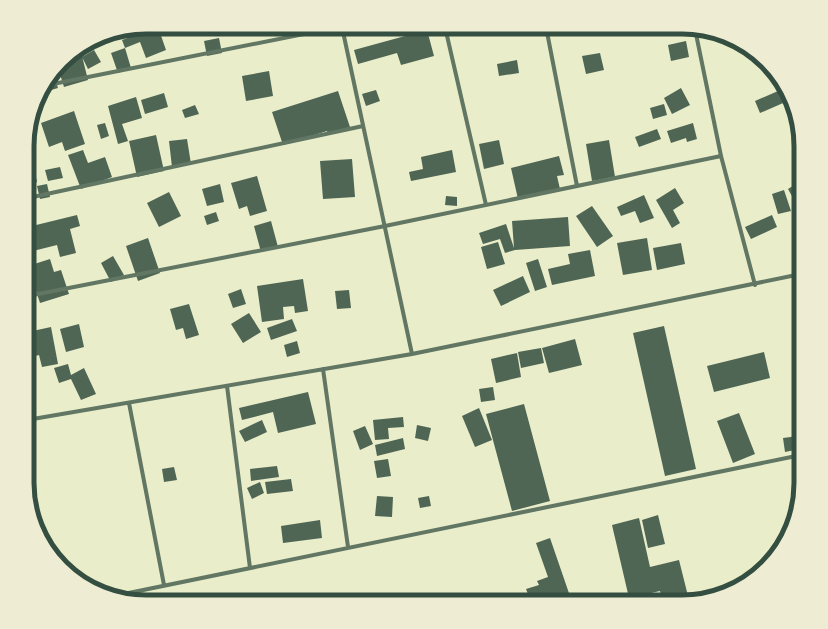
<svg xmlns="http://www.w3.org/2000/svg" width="828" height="629" font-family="'Open Sans',sans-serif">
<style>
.building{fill:#4f6655}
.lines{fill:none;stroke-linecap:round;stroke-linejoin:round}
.minor{stroke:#617663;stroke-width:4}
.rim{fill:none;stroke:#344e41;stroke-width:5}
</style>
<rect width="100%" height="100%" fill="#e9edc9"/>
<path class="building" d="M158,27L166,50L146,58L140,42L125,48L122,40Z
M278,27H309V29L281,36Z
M129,30L112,37L110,33L114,32Z
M427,30L434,56L401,65L397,53L358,64L354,50Z
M219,38L222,53L207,56L204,41Z
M686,41L689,57L671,61L668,45Z
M125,48L131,68L118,73L111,53Z
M94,50L101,62L88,69L82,57Z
M600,53L604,70L586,74L582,56Z
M82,56L88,80L64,87L58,68L64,62Z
M517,60L519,73L499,76L497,64Z
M269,71L273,96L246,101L242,76Z
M52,75H54L58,88L41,93L43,87Z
M681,88L690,105L672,114L664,98Z
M785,88L789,94L790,100L760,113L755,101Z
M376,90L380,101L366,106L362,94Z
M338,91L350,127L328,134L327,131L283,145L272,112Z
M164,93L168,107L145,114L141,100Z
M136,97L142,118L122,124L128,141L118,144L108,106Z
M664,104L667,115L653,119L650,108Z
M195,105L199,114L185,118L182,110Z
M74,111L85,144L65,151L62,142L49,147L41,123Z
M105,123L109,136L101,139L97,125Z
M693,123L697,139L687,142L686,138L671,143L667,131Z
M657,129L661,139L639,147L635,137Z
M156,135L164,171L137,177L129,141Z
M187,139L191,164L172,167L169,141Z
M499,140L504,164L484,169L479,144Z
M609,140L615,177L592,181L586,144Z
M83,150L88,163L105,157L112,177L81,189L68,155Z
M452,150L456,172L411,181L409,172L423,169L421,157Z
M559,156L564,175L557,176L560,189L518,199L511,168Z
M352,159L355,197L323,199L320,161Z
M33,162L37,182L30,184L33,197L28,198V163Z
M60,167L63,178L48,181L45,170Z
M257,176L267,211L250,216L247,206L239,209L231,183Z
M801,181V196L800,194L793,198L788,189Z
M47,184L50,197L40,199L37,186Z
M220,184L224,202L207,206L202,189Z
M675,188L684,203L673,210L680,223L672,228L656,200Z
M784,190L791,211L778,214L772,194Z
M169,192L181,216L159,227L147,203Z
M644,195L654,218L640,223L635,211L621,216L617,207Z
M446,196L457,197V206L445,205Z
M592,206L613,236L597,247L576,216Z
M216,212L219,221L207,225L204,216Z
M77,215L80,226L70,229L76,253L60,257L57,245L33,251L28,227Z
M772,215L777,227L751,239L745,227Z
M568,217L570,246L515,250L505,253L500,239L483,244L479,233L506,224L514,248L512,221Z
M271,221L278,247L261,252L254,226Z
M148,238L160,273L138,281L126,246Z
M647,238L652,270L623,275L617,243Z
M498,242L505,264L487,269L481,247Z
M681,243L685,264L657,270L653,248Z
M590,250L595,276L552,285L548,269L570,264L568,254Z
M113,256L124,275L111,282L101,263Z
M50,259L54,272L61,270L69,294L40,303L28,266Z
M538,259L547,287L535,291L526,263Z
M523,276L530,292L501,306L493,290Z
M303,279L308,311L295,313L294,306L283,307L284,319L262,322L257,286Z
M241,289L246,304L233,308L228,294Z
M349,290L351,308L337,309L335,291Z
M189,304L199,335L186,339L183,328L176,330L170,309Z
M249,313L261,332L243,343L231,324Z
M292,319L297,331L271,340L267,328Z
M79,324L84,347L66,352L60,329Z
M664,326L696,469L665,476L633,333Z
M51,327L58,364L42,367L39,355L28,358V332Z
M575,339L582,365L549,373L542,348Z
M297,341L300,353L287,357L284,345Z
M541,348L544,363L521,368L518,352Z
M764,352L770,378L714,392L707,366Z
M517,353L521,377L496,383L491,359Z
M68,364L71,375L84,368L96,394L81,400L71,379L59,383L54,368Z
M493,387L495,400L481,402L479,389Z
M28,389L31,409L27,410V390Z
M308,392L316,424L278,433L273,412L242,420L239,408Z
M524,404L550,501L512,511L486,414Z
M479,408L492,440L475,447L462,416Z
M739,413L755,454L733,463L717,421Z
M403,417L404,427L388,428L389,439L375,440L373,420Z
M262,420L267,432L245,442L239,431Z
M417,425L431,428L428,441L415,438Z
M365,426L373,444L360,450L353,431Z
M798,436L800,449L785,452L783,438Z
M403,438L405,449L377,456L375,445Z
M388,459L391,476L377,478L374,461Z
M277,466L279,477L251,481L250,469Z
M174,467L177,480L164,482L162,469Z
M291,479L293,491L267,494L265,482Z
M260,482L264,493L252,499L247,488Z
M377,496L393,497L392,517L375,516Z
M429,496L431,506L420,508L418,498Z
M658,515L665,544L648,548L642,520Z
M639,518L650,567L679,560L689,600L663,602L660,591L629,598L612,525Z
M320,520L322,538L283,543L281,526Z
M550,538L571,599L561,602H531L526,589L539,585L537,581L548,577L536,543Z"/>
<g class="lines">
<path class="minor" d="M342,27L412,354
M445,27L486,205
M546,27L577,186
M695,29L721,156L755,285
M43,86L339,27
M28,198L363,126
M28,296L385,226L721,156
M323,369L348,547
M227,386L250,568
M129,403L164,585
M27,420L412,354L801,274
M114,596L801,455"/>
</g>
<path d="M0 0H828V629H0ZM146 34H682A112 112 0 0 1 794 146V483A112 112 0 0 1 682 595H146A112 112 0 0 1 34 483V146A112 112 0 0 1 146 34Z" fill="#eeecd3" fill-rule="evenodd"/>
<path class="rim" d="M146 34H682A112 112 0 0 1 794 146V483A112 112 0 0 1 682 595H146A112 112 0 0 1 34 483V146A112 112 0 0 1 146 34Z"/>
</svg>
